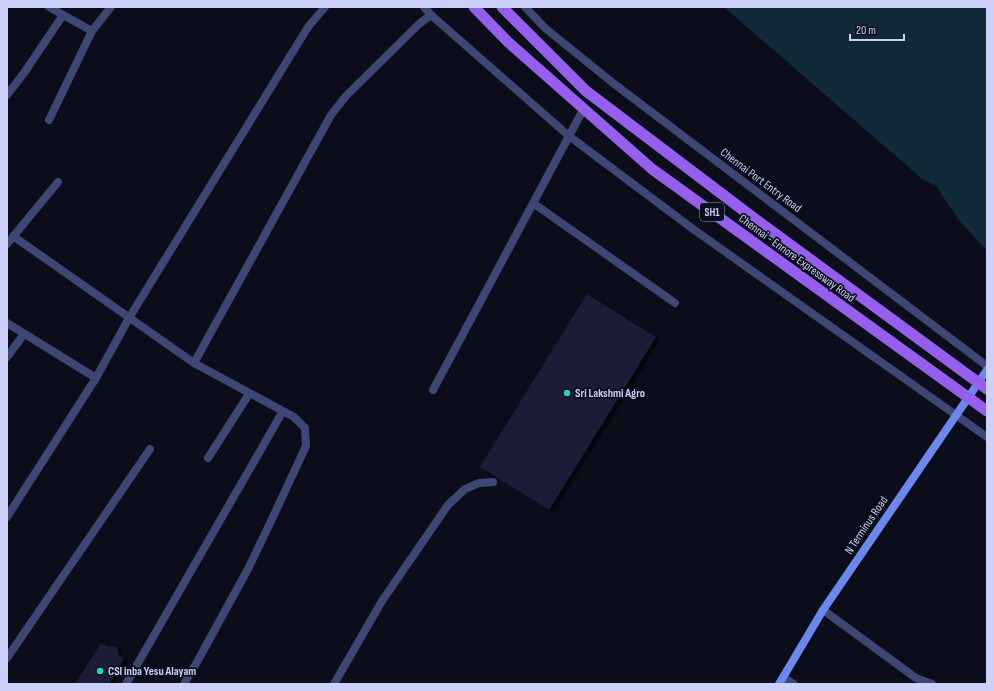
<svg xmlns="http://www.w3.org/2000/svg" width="994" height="691" font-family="'Sofia Sans Condensed',sans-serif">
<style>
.water{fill:#102a3a}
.building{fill:#1b1c39;filter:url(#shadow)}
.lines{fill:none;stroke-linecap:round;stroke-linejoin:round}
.service{stroke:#3c4774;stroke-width:8}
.minor{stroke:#3c4774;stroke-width:8}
.tertiary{stroke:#3c4774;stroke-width:8}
.secondary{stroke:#6c88ef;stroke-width:8}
.primary{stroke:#965eed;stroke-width:11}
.poi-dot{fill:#18d9be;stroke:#0c0d1a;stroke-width:1.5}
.labels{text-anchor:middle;stroke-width:3.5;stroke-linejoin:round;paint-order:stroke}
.shield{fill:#0c0d1a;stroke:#9296b6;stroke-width:1}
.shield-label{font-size:11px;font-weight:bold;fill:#cbd1f9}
.street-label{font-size:12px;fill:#cbd1f9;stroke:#0c0d1a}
.poi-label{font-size:12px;font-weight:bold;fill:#cbd1f9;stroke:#0c0d1a;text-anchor:start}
</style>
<defs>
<filter id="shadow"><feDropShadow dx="4.5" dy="2.5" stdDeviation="1" flood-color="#0009"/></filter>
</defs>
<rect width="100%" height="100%" fill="#0c0d1a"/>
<path class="water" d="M724,7H987V251L958,219L936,186L921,178Z"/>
<path class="building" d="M587,294L656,337L549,510L480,467Z
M101,643L109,647L112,646L117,647L119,655L124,658L109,684H75Z"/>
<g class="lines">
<path class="service" d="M533,203L675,303
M433,390L583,110
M823,610L916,678L932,684
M334,684L382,601L448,505L465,489L479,483L493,482"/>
<path class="minor" d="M49,7L92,31
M7,95L24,73L63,15
M49,120L92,31L111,7
M13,236L194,363L294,417L305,428L306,446L272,519L248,569L197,662L184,684
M7,244L58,182
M7,323L96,378
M7,357L24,334
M194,363L331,115L346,96L419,24L431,15
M208,458L249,394
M7,517L96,378L129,318L308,27L325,7
M7,658L150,449
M783,677L794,684
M126,684L283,411"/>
<path class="tertiary" d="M424,7L431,15L569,136L693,229L987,437
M525,7L545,28L613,83L987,366"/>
<path class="secondary" d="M779,684L823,610L987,370"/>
<path class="primary" d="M474,7L508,42L652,169L987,411
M502,7L586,91L747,213L987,389"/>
</g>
<g class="poi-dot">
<circle cx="567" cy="393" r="4"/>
<circle cx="100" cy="671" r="4"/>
</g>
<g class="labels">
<rect class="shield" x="700" y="203" width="24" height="18" rx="3"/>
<g class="shield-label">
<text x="712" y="216">SH1</text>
</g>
<g class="street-label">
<text transform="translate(761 180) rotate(37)" y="4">Chennai Port Entry Road</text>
<text transform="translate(797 258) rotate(36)" y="4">Chennai - Ennore Expressway Road</text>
<text transform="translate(866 525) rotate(-56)" y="4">N Terminus Road</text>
</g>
<g class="poi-label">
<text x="575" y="397">Sri Lakshmi Agro</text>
<text x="108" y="675">CSI inba Yesu Alayam</text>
</g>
</g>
<rect width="994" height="691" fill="none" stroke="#cbd1f9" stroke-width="16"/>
<path d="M850 34v6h54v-6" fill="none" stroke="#cbd1f9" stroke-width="2"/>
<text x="856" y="34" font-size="12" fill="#cbd1f9" stroke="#0c0d1a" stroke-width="3" paint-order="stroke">20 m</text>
</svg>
